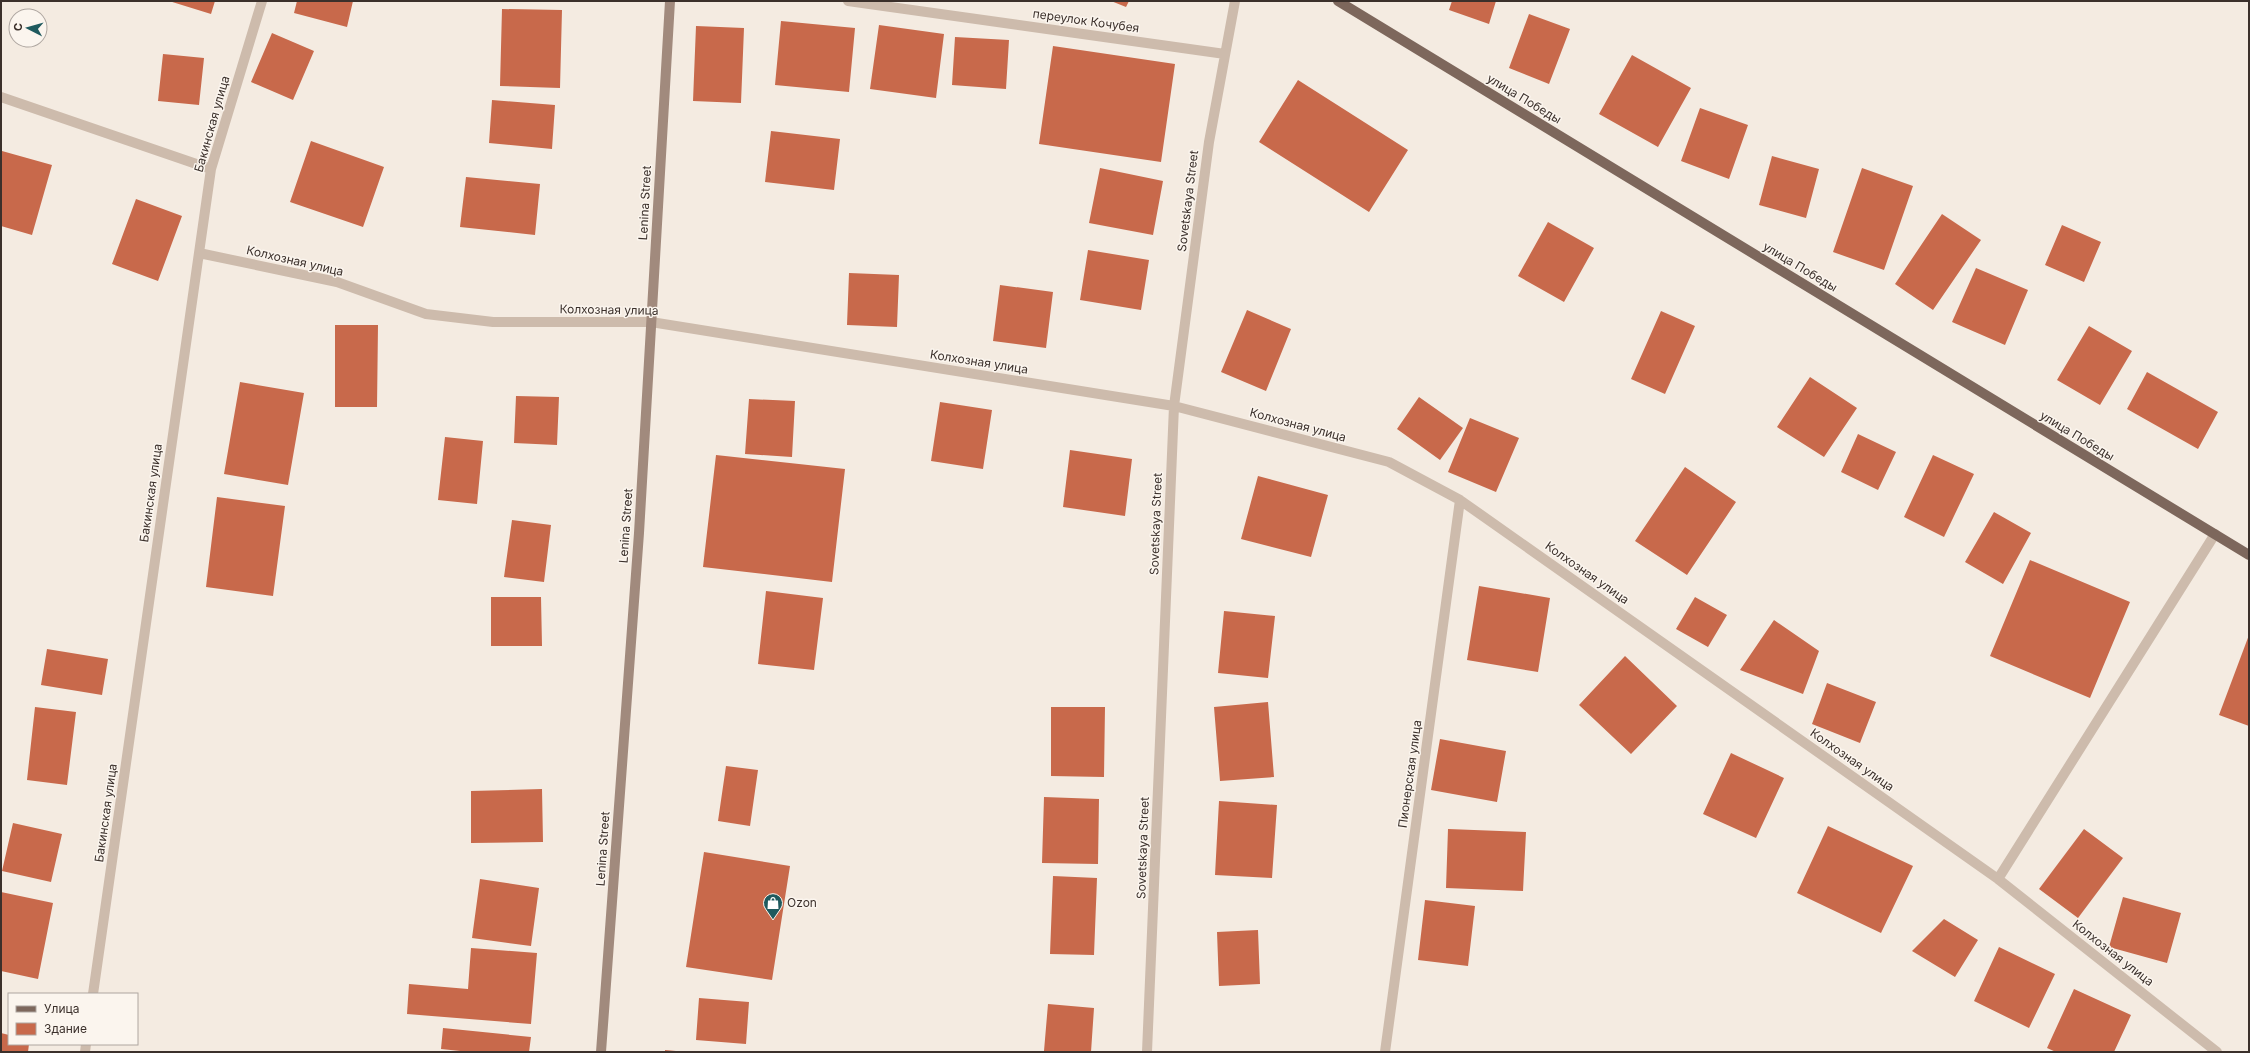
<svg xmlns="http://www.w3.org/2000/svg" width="2250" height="1053" font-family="Inter,sans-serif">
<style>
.building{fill:#c8694b}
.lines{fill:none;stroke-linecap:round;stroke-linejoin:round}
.minor{stroke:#cdbbac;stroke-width:10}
.secondary{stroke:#a18a7d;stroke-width:10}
.primary{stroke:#7d675c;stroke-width:10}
.labels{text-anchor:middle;stroke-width:3;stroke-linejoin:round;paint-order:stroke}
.street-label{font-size:12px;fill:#3b302b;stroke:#fbf5ee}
.poi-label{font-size:12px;fill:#3b302b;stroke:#fbf5ee;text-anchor:start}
</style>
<rect width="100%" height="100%" fill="#f4ebe1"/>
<path class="building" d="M169,1H215L211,14Z
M297,1H353L347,27L294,13Z
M1111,1H1129L1126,7Z
M1452,1H1496L1489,24L1449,10Z
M502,9L562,10L560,88L500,86Z
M1529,14L1570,29L1549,84L1509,68Z
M781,21L855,28L849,92L775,85Z
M879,25L944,34L936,98L870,89Z
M696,26L744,28L741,103L693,101Z
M272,33L314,51L293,100L251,82Z
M955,37L1009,40L1006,89L952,85Z
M1053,46L1175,64L1161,162L1039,144Z
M163,54L204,58L199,105L158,101Z
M1632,55L1691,88L1658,147L1599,114Z
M1298,80L1408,150L1369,212L1259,142Z
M492,100L555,105L552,149L489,143Z
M1700,108L1748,125L1729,179L1681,161Z
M771,131L840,139L834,190L765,182Z
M311,141L384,167L363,227L290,202Z
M2,151L52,165L32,235L1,226Z
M1772,156L1819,169L1806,218L1759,205Z
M1100,168L1163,181L1153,235L1089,223Z
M1862,168L1913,186L1884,270L1833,252Z
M466,177L540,184L535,235L460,227Z
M136,199L182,216L158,281L112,264Z
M1942,214L1981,240L1933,310L1895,284Z
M1548,222L1594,248L1564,302L1518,276Z
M2062,225L2101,242L2084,282L2045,265Z
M1088,250L1149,260L1141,310L1080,300Z
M1976,268L2028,290L2005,345L1952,322Z
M849,273L899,275L897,327L847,325Z
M1000,285L1053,292L1046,348L993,341Z
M1247,310L1291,329L1266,391L1221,372Z
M1661,311L1695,326L1665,394L1631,379Z
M335,325H378L377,407H335Z
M2089,326L2132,351L2100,405L2057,380Z
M2147,372L2218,412L2198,449L2127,409Z
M1810,377L1857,408L1824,457L1777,427Z
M240,382L304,393L288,485L224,474Z
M516,396L559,397L557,445L514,443Z
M1419,397L1463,428L1440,460L1397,429Z
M749,399L795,401L792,457L745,454Z
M940,402L992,410L983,469L931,461Z
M1470,418L1519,438L1496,492L1448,472Z
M1858,434L1896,452L1878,490L1841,472Z
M445,437L483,441L477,504L438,500Z
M1070,450L1132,459L1125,516L1063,507Z
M716,455L845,469L832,582L703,567Z
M1933,455L1974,474L1944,537L1904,517Z
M1685,467L1736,502L1687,575L1635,541Z
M1258,476L1328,495L1311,557L1241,539Z
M217,497L285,506L273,596L206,587Z
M1994,512L2031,533L2003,584L1965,562Z
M512,520L551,525L544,582L504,577Z
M2030,560L2130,602L2090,698L1990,656Z
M1479,586L1550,598L1538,672L1467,660Z
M766,591L823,598L814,670L758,664Z
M491,597H541L542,646H491Z
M1695,597L1727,615L1708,647L1676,629Z
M1224,611L1275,616L1268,678L1218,673Z
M1774,620L1819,651L1803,694L1740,670Z
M2249,635V726L2219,715Z
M47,649L108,659L102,695L41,685Z
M1625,656L1677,706L1631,754L1579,705Z
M1827,683L1876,702L1860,743L1812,724Z
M1268,702L1274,777L1220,781L1214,707Z
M35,707L76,712L67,785L27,780Z
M1051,707H1105L1104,777L1051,776Z
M1440,739L1506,751L1497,802L1431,790Z
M1731,753L1784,778L1756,838L1703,814Z
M726,766L758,770L750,826L718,821Z
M542,789L543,842L471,843V791Z
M1044,797L1099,799L1098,864L1042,863Z
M1219,801L1277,805L1272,878L1215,875Z
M13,823L62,834L51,882L2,871Z
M1828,826L1913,866L1881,933L1797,893Z
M1448,829L1526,832L1523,891L1446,888Z
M2084,829L2123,858L2078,918L2039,889Z
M704,852L790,866L772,980L686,967Z
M1053,876L1097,878L1094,955L1050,954Z
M480,879L539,888L531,946L472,938Z
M1,892L53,903L38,979L1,971Z
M2123,897L2181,913L2167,963L2109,947Z
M1425,900L1475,906L1468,966L1418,960Z
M1944,919L1978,940L1955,977L1912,951Z
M1258,930L1260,984L1219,986L1217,932Z
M1999,947L2055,974L2029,1028L1974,1001Z
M471,948L537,953L531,1024L407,1014L409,984L468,989Z
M2074,989L2131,1015L2114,1052H2056L2047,1048Z
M699,998L749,1002L746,1044L696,1040Z
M1048,1004L1094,1008L1091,1052L1044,1051Z
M443,1028L531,1037L529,1052H470L441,1049Z
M1,1033L9,1035V1044H29L28,1052H1Z
M665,1050L676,1051V1052H665Z"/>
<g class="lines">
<path class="minor" d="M848,1L1225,54
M1,97L211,169
M199,253L337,282L426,314L493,322H651L1174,406L1389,462L1460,500L1998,879L2217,1052
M1998,879L2215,534
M93,994L211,169L262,1
M85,1052L86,1044
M1147,1052L1174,406L1209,142L1235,1
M1385,1052L1460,500"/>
<path class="secondary" d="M601,1052L639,533L670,1"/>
<path class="primary" d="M1338,1L2249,555"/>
</g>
<defs>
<g id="shop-pin" transform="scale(1)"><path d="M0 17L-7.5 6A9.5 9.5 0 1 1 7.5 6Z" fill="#1f5a5e" stroke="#fbf5ee"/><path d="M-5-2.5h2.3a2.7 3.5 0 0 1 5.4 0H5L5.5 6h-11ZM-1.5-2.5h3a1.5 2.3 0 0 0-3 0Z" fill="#fff"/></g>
</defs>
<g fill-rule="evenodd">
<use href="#shop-pin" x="773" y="903"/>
</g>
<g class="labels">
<g class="street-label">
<text transform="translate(1086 21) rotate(8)" y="4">переулок Кочубея</text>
<text transform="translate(1524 99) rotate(31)" y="4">улица Победы</text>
<text transform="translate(212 124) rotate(-74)" y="4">Бакинская улица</text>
<text transform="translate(1188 201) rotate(-83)" y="4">Sovetskaya Street</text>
<text transform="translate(645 203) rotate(-87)" y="4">Lenina Street</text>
<text transform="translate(295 261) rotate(13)" y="4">Колхозная улица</text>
<text transform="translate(1800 267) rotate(31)" y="4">улица Победы</text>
<text transform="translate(609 310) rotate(1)" y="4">Колхозная улица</text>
<text transform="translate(979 362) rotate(9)" y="4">Колхозная улица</text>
<text transform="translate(1298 425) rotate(15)" y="4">Колхозная улица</text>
<text transform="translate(2077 436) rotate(31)" y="4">улица Победы</text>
<text transform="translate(151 493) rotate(-82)" y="4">Бакинская улица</text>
<text transform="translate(1156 524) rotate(-88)" y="4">Sovetskaya Street</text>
<text transform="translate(626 526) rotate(-86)" y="4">Lenina Street</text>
<text transform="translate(1587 573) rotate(35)" y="4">Колхозная улица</text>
<text transform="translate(1852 760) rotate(35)" y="4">Колхозная улица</text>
<text transform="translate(1410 774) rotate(-82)" y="4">Пионерская улица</text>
<text transform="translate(106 813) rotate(-82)" y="4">Бакинская улица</text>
<text transform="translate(1143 848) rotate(-88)" y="4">Sovetskaya Street</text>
<text transform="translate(603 849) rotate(-86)" y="4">Lenina Street</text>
<text transform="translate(2113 953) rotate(38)" y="4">Колхозная улица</text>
</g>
<g class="poi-label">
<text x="787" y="907">Ozon</text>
</g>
</g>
<rect width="2250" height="1053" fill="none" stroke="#3b302b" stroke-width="4"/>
<rect x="8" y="993" width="130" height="52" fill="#fbf5ee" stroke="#aea6a0"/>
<rect x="16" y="1006" width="20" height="6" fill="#7d675c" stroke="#aea6a0"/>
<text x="44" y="1013" font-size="12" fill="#3b302b">Улица</text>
<rect x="16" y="1023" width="20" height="12" fill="#c8694b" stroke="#aea6a0"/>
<text x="44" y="1033" font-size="12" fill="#3b302b">Здание</text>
<g transform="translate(28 28) rotate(276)"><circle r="19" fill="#fbf5ee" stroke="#aea6a0"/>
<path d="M0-3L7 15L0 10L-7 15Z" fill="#1f5a5e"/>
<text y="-6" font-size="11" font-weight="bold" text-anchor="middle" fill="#3b302b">С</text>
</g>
</svg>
